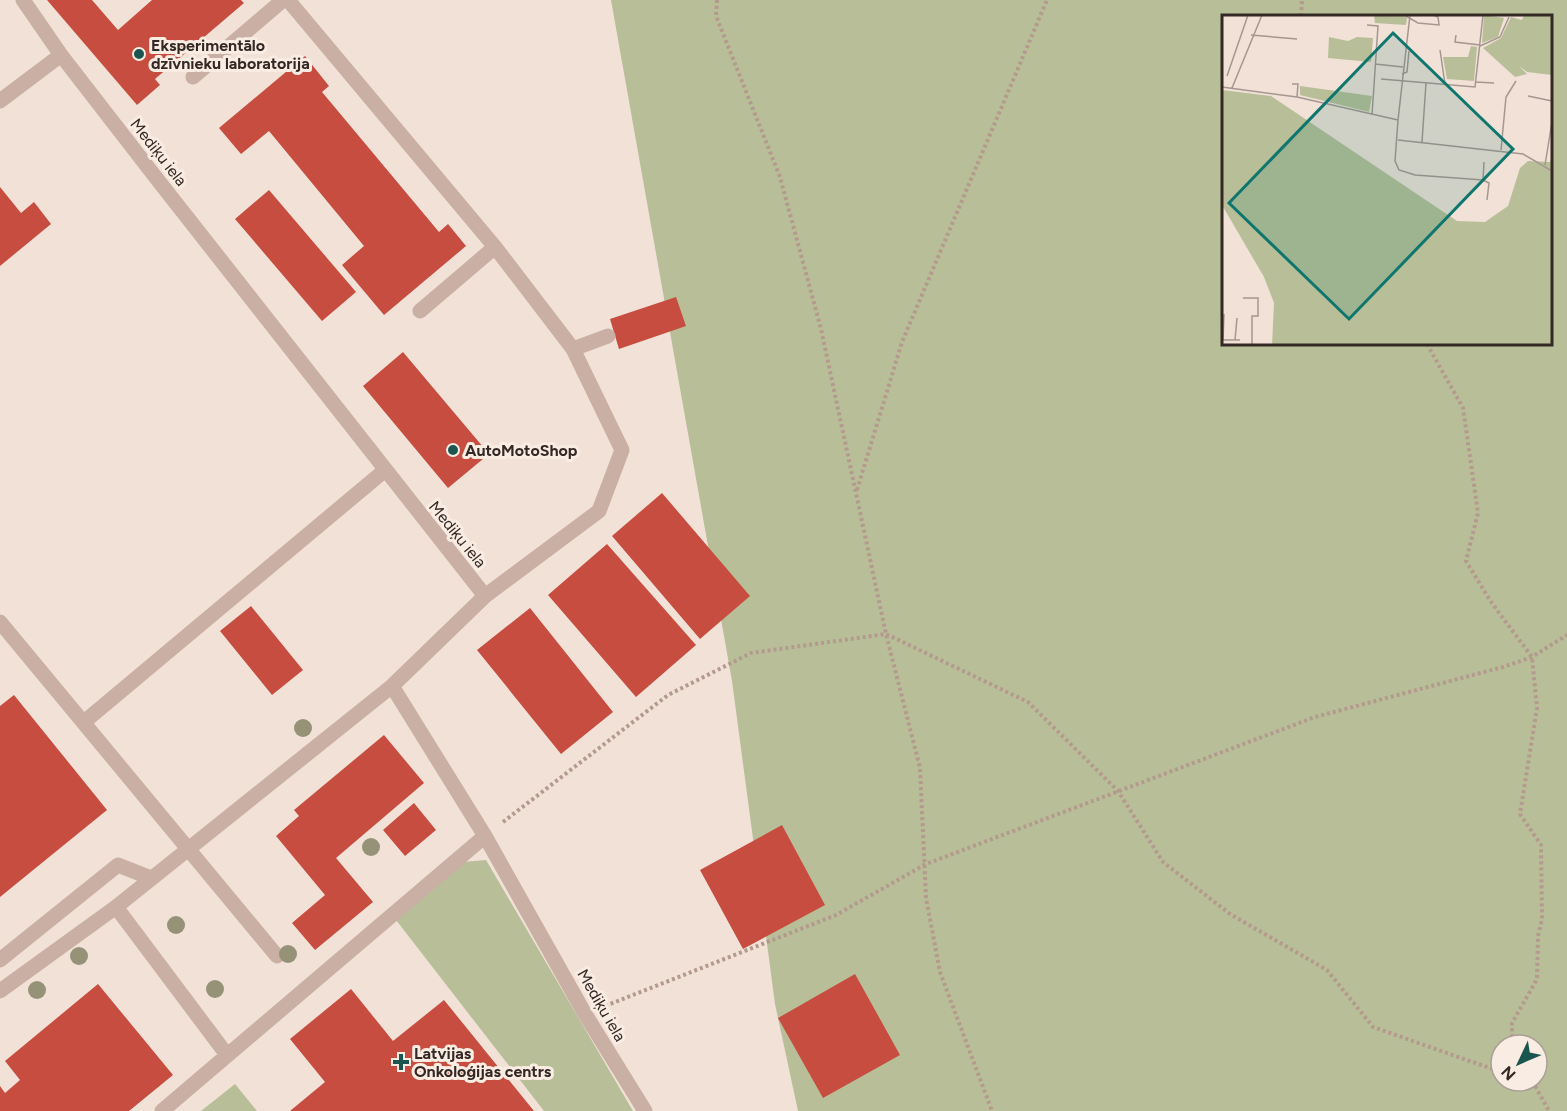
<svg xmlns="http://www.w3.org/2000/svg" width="1567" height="1111" font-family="Figtree,sans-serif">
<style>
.green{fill:#b8bf98;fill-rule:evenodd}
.building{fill:#c64d40}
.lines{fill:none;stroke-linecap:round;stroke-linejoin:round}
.path{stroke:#b4998e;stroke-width:4;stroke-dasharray:3 3;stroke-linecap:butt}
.minor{stroke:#c9afa4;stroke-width:15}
.tree{fill:#959277}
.poi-dot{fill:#1b5550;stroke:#f9ece3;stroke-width:2}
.labels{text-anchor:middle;stroke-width:6;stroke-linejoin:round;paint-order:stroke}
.poi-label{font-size:16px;font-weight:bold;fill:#342825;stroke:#f9ece3;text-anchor:start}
.street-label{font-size:16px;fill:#342825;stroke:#f9ece3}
.inset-road{fill:none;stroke:#a59790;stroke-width:1.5}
.view{fill:#0f766e;fill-opacity:0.15;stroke:#0f766e;stroke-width:3}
.inset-edge{fill:none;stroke:#342825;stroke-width:3}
</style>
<rect width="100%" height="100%" fill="#f1e1d7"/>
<path class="green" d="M611,0H1567V1111H798L775,1004L732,681ZM1224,16H1550V344H1224ZM1501,1045H1537V1081H1501Z
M486,860L633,1111H544L396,920L463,862Z
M235,1084L257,1111H201Z"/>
<path class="building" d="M47,0H92L118,30L152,0H241L244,3L155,79L160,85L137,105Z
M305,56L329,86L322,92L439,232L448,224L466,246L384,315L342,265L364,246L269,131L241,154L219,128Z
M0,187L21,213L34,202L51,224L0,266Z
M269,190L356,292L322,321L235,219Z
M676,297L686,326L619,349L610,319Z
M403,352L489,454L448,488L363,386Z
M662,493L750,596L700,639L612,536Z
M607,544L696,645L636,697L548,595Z
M251,606L303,670L272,695L220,631Z
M530,608L613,712L561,754L477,650Z
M14,695L107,810L0,897V706Z
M384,735L424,783L336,858L373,902L315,950L292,923L325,895L276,836L299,816L294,810Z
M414,803L436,830L405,856L383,830Z
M782,825L825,905L743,949L700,870Z
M855,974L900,1055L823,1098L778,1018Z
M98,984L173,1075L129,1111H0V1086L5,1093L20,1080L5,1061Z
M351,989L393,1041L444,1000L534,1111H290L325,1082L290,1039Z"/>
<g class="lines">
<path class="path" d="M717,0L716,16L780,177L821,329L886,634L920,768L926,898L940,972L992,1111
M1301,16L1302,0
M1427,344L1463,408L1478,513L1466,561L1491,602L1532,657L1537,708L1520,814L1541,845L1542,919L1538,936L1537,979L1512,1023V1045
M857,490L902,342L1047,0
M503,822L668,695L751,653L886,634L1028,702L1118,791L1163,862L1230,914L1327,970L1373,1027L1501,1072
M605,1006L836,915L926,864L1315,717L1503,667L1532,657L1567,635
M1525,1081L1534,1084L1549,1111"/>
<path class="minor" d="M23,0L61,55L157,179L485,596
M193,77L283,0
M0,101L61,55
M420,311L495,247
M573,349L608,336
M0,622L277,956
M392,686L485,836L585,1014L645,1111
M84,722L384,471
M116,907L227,1055
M0,960L118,865L151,878
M0,991L116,907L392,686L485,596L599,511L622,450L573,349L495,247L288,0
M162,1111L485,836"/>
</g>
<g class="tree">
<circle cx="303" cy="728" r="9"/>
<circle cx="371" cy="847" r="9"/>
<circle cx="176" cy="925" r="9"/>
<circle cx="288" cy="954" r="9"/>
<circle cx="79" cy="956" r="9"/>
<circle cx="215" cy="989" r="9"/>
<circle cx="37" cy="990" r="9"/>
</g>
<g class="poi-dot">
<circle cx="139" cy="54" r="6"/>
<circle cx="453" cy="450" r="6"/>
<path d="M398 1053h6v6h6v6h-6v6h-6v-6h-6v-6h6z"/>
</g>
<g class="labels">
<g class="poi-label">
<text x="151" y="51">Eksperimentālo<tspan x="151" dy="18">dzīvnieku laboratorija</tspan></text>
<text x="465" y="456">AutoMotoShop</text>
<text x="414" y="1059">Latvijas<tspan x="414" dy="18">Onkoloģijas centrs</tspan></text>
</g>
<g class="street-label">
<text transform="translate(159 152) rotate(52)" y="6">Mediķu iela</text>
<text transform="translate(458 534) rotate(51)" y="6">Mediķu iela</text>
<text transform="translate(602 1005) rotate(60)" y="6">Mediķu iela</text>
</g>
</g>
<g transform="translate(1222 15)">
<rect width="330" height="330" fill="#f1e1d7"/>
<path d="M152,0H180L185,3L184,10L153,8ZM262,0L282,3L276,22L260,28ZM302,0H330V60L305,57L297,51L305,59L293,62L261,33L279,23L289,2L300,5ZM107,22L126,26L135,22L151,23L149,47L106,43ZM249,31L255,32L252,66L225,64L221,42H246ZM78,71L150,81L147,97L78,80ZM0,75L49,81L235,206L263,207L286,191L298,153L306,146L328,147L330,140V330H50L52,288L42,262L0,190Z" fill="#b8bf98"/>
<path class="inset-road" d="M182,0L196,8L217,10L216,2L211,0M188,0L176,105L173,146L177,155L193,160L261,165L262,147M145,10L156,11L150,100M29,20L75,24M234,20L233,27L258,30M258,31L278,22L287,2M218,35L223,69M153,49L181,52M180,59L185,57L187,36M5,61L26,0M159,64L253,72L261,0M254,67L272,68M70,69H76L75,82M0,72L75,82L176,105M10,73L40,0M306,81L330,86M176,125L301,139L330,156M200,127L204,68M279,135L284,82L294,66M323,150L330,107M261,165L267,168L265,185M21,283H36V301H30V330M2,299L1,325H18M13,325L15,303"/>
<path class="view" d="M171,18L291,134L127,304L7,188Z"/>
<rect width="330" height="330" class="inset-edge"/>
</g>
<g transform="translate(1519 1063) rotate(226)"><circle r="28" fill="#f9ece3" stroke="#aa9e97" stroke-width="1.5"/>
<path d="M0-4.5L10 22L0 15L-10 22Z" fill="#1b5550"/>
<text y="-9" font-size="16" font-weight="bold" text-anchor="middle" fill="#342825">N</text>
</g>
</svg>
